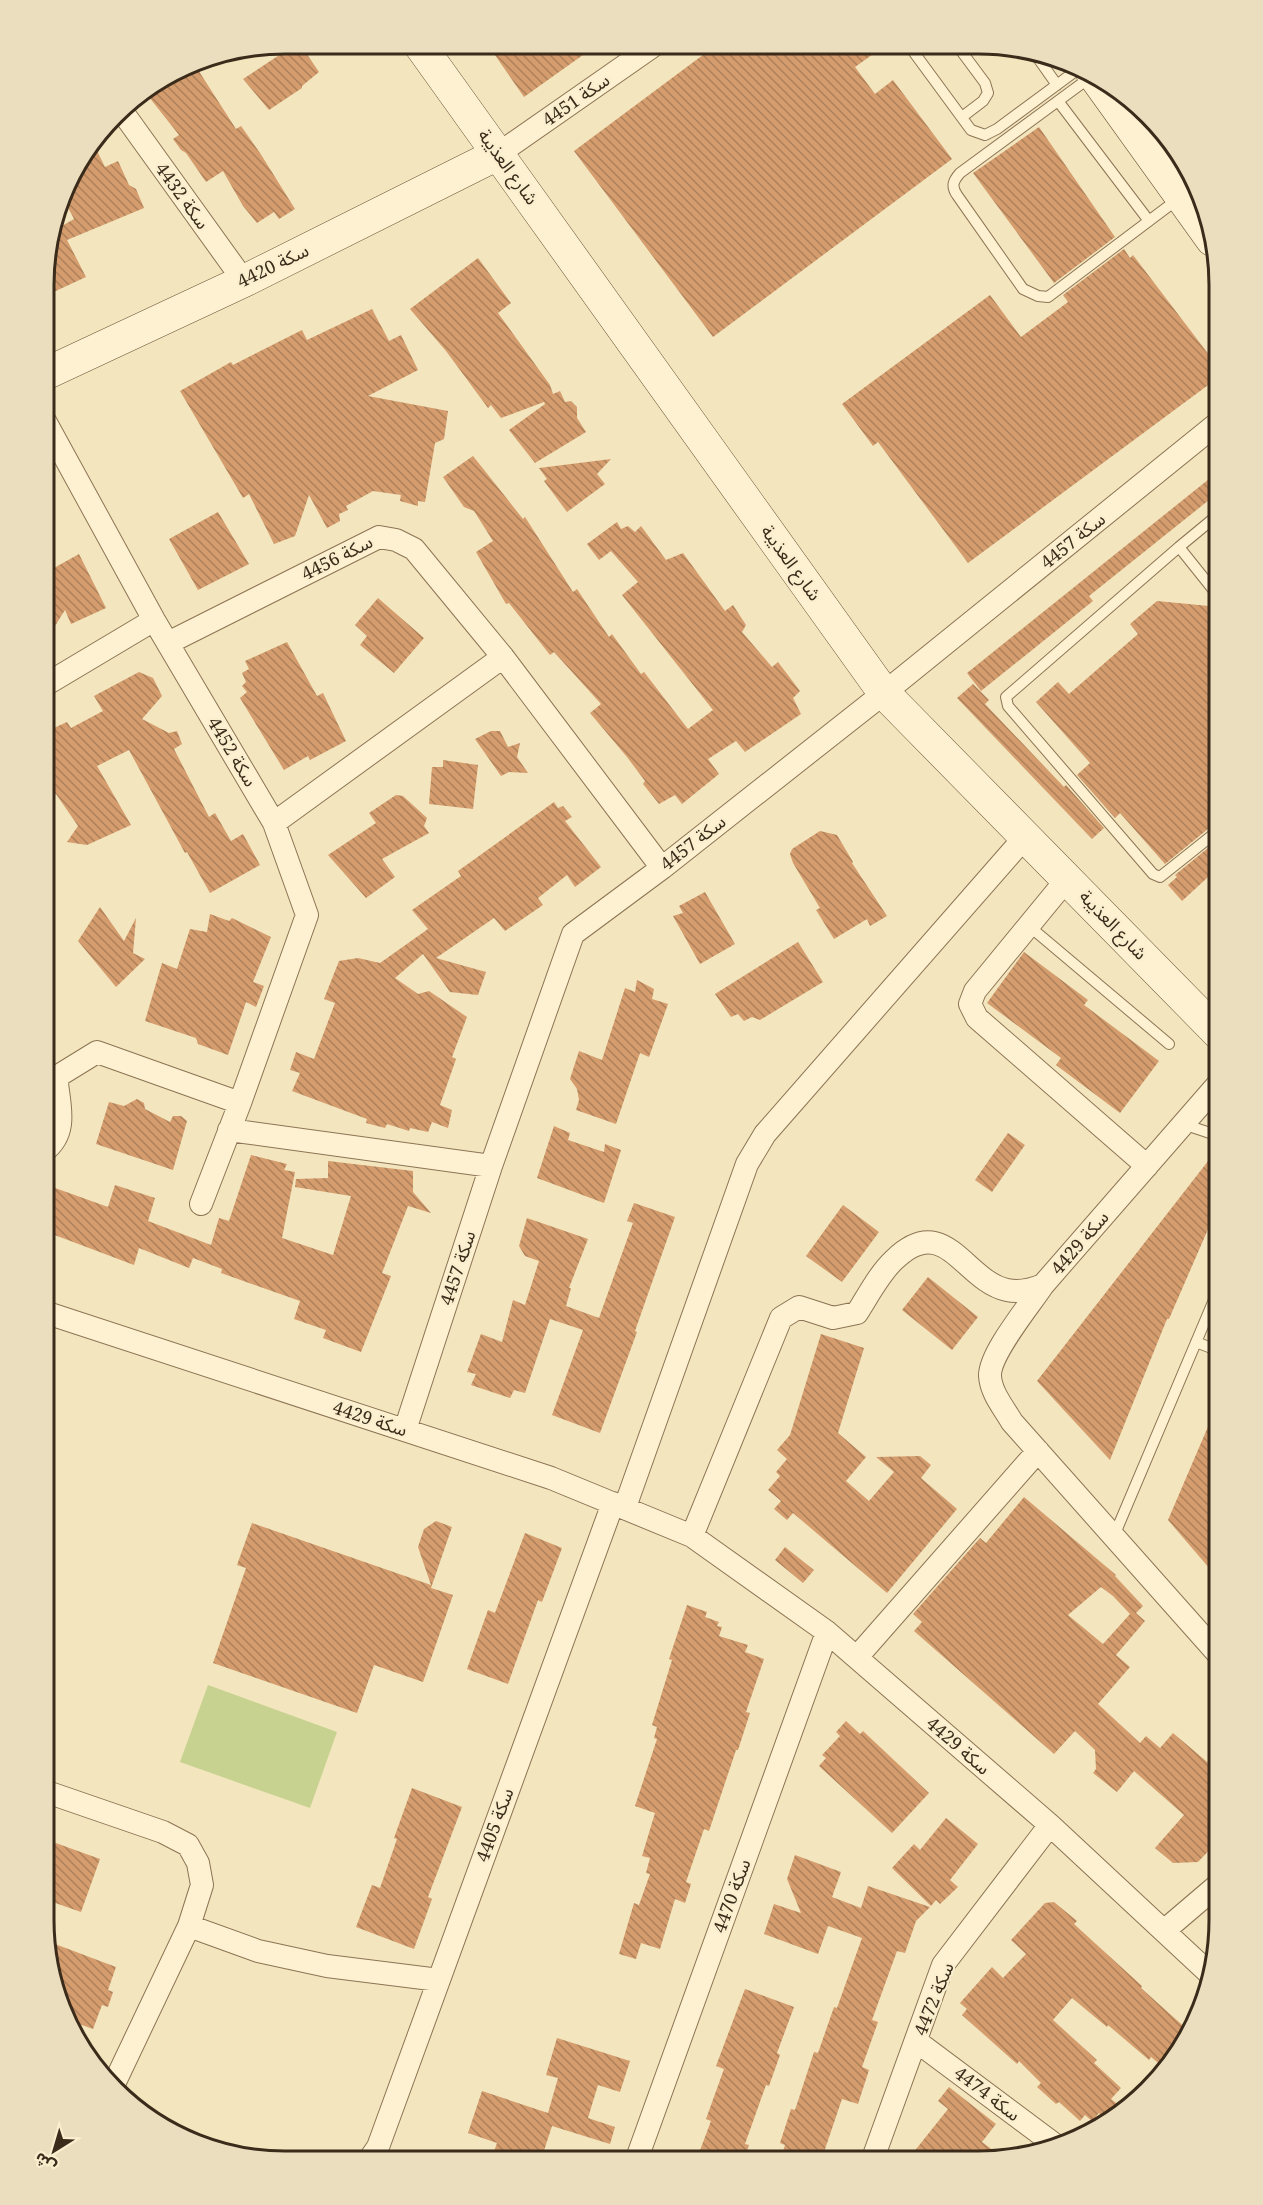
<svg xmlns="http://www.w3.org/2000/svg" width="1263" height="2205" font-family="'Noto Serif','Noto Sans Arabic',serif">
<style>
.park{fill:#c7d290}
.building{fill:url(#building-back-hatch);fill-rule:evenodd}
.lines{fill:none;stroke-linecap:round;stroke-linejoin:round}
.lane-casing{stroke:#8c7454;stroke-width:12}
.street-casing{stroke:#8c7454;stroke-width:24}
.secondary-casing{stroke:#6e5537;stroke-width:33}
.lane{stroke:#fdf1d1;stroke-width:10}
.street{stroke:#fdf1d1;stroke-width:22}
.secondary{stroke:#fdf1d1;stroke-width:32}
.labels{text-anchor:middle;stroke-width:4.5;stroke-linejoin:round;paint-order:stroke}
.street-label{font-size:18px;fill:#3a2b1a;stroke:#f9eecd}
.rim{fill:none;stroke:#3a2b1a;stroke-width:3}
</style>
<defs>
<pattern id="building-back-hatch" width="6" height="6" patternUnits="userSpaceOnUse" patternTransform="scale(1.5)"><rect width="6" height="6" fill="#d59d6e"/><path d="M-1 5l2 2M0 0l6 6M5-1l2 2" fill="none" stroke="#ae805a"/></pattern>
</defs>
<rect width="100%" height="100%" fill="#f3e5bd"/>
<path class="park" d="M208,1685L337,1732L310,1808L180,1762Z"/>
<path class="building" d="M296,44H300L319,72L302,86V88L269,110L243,79Z
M488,45H597L524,97Z
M715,46L883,47L855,67L875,94L893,80L952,159L713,337L574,151Z
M193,62L236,129L241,126L260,153L295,209L279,219L274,212L257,223L243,206L223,171L206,182L186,153L181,150L173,139L179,135L145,92Z
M1039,127L1115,237L1054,283L973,173Z
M94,145L105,167L118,161L129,185L136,189L144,208L67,240L86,277L45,296L46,254L56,219L60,227L74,219L63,198L69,178Z
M1124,249L1130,258L1133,255L1219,368V377L968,563L878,442L873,446L842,404L990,295L1021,337L1068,302L1063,295Z
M478,258L511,303L498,313L550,385L553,394L560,391L565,402L571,401L577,407V418L586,432L535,463L509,430L545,404L544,402L501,418L491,405L488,408L446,351L410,309Z
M372,309L389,341L401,335L418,370L368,396L448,411L444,439L435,443L425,502L418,501V506L400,501L401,495L373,491L346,506L348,510L339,514L340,521L327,528L309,495L295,536L274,544L249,494L243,498L180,391L231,362L233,365L302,330L307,340Z
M473,456L523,519L525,517L573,592L577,589L609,637L612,634L641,674L644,672L688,729L713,710L622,595L638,582L611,551L599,560L587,544L617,522L621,529L628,526L635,532L641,526L666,560L683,553L725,611L733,605L746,625L742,632L772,667L778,662L800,691L793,698L801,714L745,752L736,741L708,759L719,774L682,804L675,795L659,804L643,784L645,781L627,757L590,713L601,704L554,652L550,655L509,603L506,604L476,552L493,541L474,511L464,507L443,477Z
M611,459L597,474L605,484L567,512L544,481L547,479L539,468Z
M1219,471V492L1089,596L1093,601L981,691L967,673Z
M218,512L249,564L198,590L169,539Z
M79,554L106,608L71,624L65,610L45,642V573Z
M378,598L424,638L394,673L360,645L367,636L355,625Z
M1157,601L1209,606L1219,617V823L1214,824L1165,864L1120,813L1115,818L1077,775L1090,763L1036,702L1058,682L1069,694L1138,634L1130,624Z
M287,642L317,696L323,693L346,741L310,760L308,756L284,770L240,698L247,692L242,686L246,682L242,673L249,669L245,661Z
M139,672L153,678L162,696L142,719L169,733L177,731L182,744L174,749L209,817L215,813L231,841L243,834L260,865L210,893L187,852L185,853L129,750L97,766L131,825L87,845L67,842L78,826L56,794L45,799V732L67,722L71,728L103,711L94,696Z
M973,684L989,700L985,704L1064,787L1066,785L1104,828L1092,839L957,698Z
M491,731H500L508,747L520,743L517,757L528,773L509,772L501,776L475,739Z
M443,760L478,765L473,809L429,804L432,767H443Z
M396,795L403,796L427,818L424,826L429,833L382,859L395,877L366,898L328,855L376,823L369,813Z
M554,802L558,808L563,806L572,817L565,821L601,867L575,887L567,875L538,898L543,905L505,931L494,918L436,958L486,972L478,995L450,992L423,954L395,978L418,994L429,991L467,1017L452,1057L456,1059L440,1105L452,1110L448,1128L432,1122L428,1132L410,1128L409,1131L387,1124L385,1128L366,1123L367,1119L292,1091L300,1073L290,1070L296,1052L314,1059L335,1003L324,999L339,961L358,958L380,963L428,929L412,910L461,876L458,871Z
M820,831L837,835L853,862L852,863L887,916L870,926L867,919L834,939L816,910L820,908L793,863L790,854L792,849Z
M1219,839V867L1182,901L1168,885L1177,877L1175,875Z
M705,892L735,944L700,964L673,916L683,913L679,906Z
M100,907L124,941L136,918L133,953L145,959L116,987L78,941Z
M210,914L229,921L232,918L271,937L253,982L264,986L256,1007L246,1002L228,1055L198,1044L196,1038L145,1021L162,963L177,969L190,929L207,932Z
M798,942L823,982L760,1020L752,1017L744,1021L738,1014L731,1017L715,994Z
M1024,952L1088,1000L1084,1005L1159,1061L1120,1113L1056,1065L1061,1058L987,1003Z
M637,980L654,989L652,999L668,1004L649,1057L640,1053L616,1124L576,1110L579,1100L577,1089L570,1079L579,1051L602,1060L625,988L635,992Z
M137,1099L144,1103L145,1109L170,1122L173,1116H181L187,1121L173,1170L96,1144L109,1102L124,1106Z
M554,1126L570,1133L568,1140L604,1152L605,1144L621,1150L604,1203L537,1178Z
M1008,1133L1025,1145L992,1192L975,1180Z
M1219,1147V1204L1169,1319H1167L1110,1460L1037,1381Z
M251,1155L287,1164L284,1170L295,1172L282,1238L333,1255L351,1196L295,1187L296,1179L328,1178V1161L413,1171V1192L431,1213L408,1206L382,1273L391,1276L361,1352L323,1338L326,1330L294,1319L300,1301L221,1273L222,1269L193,1258L189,1268L139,1248L134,1265L44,1231V1184L108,1207L115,1185L155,1198L148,1221L211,1245L219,1218L229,1221Z
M634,1203L675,1217L635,1331L637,1332L600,1433L552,1415L583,1330L550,1319L525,1393L514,1390L510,1398L471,1385L476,1374L467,1372L481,1334L502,1342L513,1300L525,1305L539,1261L525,1256L519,1246L527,1218L588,1239L569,1288H571L566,1306L599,1318L633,1223L627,1221Z
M843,1205L879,1232L842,1282L806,1256Z
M928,1277L978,1317L952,1350L902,1310Z
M821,1334L864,1348L838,1433L866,1457L846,1481L869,1501L894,1472L876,1457L920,1456L931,1465L921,1478L957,1509L887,1593L793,1513L787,1520L774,1509L781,1501L768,1490L780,1476L776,1472L787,1459L777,1450L790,1435Z
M1219,1401V1547L1210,1569L1168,1520Z
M1024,1497L1116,1575L1115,1576L1143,1606L1136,1613L1145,1621L1116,1655L1130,1667L1098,1704L1140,1743L1146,1736L1160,1748L1173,1733L1219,1772V1840L1198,1862L1173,1863L1155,1848L1184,1815L1134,1771L1117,1792L1093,1773L1096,1769L1095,1750L1075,1731L1054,1754L914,1631L922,1622L913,1614L980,1538L986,1543ZM1101,1587L1113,1596L1130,1614L1103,1644L1068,1615Z
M436,1521L452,1527L431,1588L453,1595L423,1682L374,1665L357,1713L213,1663L246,1568L237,1565L252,1523L431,1585L418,1547L424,1529Z
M525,1533L562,1548L542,1602L538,1600L508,1684L467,1669L488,1610L495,1613Z
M785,1547L814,1570L803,1583L775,1560Z
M687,1605L707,1612L705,1617L719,1622L717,1626L722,1627L719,1636L748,1645L745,1652L764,1659L746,1712L750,1713L738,1750H736L709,1831L704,1829L686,1882L691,1884L685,1903L675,1899L660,1949L641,1943L636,1959L619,1954L634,1903L639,1905L650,1874L646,1873L650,1858L642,1856L655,1813L635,1806L657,1739L654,1738L657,1727L652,1725L672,1660L669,1659Z
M846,1721L860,1734L863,1731L929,1793L892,1833L819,1766L826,1758L822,1755L840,1736L836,1732Z
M412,1788L462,1807L428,1897L432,1899L414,1949L356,1927L372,1885L380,1888L397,1839L394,1838Z
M946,1818L978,1844L950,1880L958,1887L940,1904L936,1900L931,1906L892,1868L914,1844L920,1850Z
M53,1842L100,1859L81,1912L44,1899V1868Z
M795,1855L841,1872L832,1897L861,1908L868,1886L930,1907L916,1921L905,1953L897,1951L872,2020L878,2022L862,2067L869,2070L858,2104L842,2099L821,2161H780L785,2145L780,2143L791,2109L795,2110L814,2052L818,2053L834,2007L837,2008L862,1938L828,1926L818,1954L764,1934L774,1904L801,1913L787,1879Z
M1054,1902L1077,1921L1074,1924L1142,1986L1141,1988L1190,2032L1167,2070L1151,2057L1149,2060L1108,2025L1107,2027L1072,1998L1053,2020L1097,2060L1094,2063L1121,2088L1111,2099L1120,2106L1107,2120L1099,2113L1092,2121L1085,2115L1080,2121L1059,2102L1056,2104L1037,2087L1041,2083L1019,2061L1017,2064L962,2015L967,2009L960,2003L992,1967L1003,1978L1026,1954L1011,1940L1045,1903Z
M47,1941L116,1967L108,1990L113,1992L108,2007L102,2005L93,2029L68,2020L56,1998Z
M745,1989L794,2007L777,2053L780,2055L769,2086L766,2085L745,2144L749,2145L744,2161H696L711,2121L706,2119L724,2069L716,2066Z
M557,2038L630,2061L620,2092L598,2085L588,2118L615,2127L610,2144L552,2126L541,2160H491L497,2143L468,2133L482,2091L548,2113L558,2078L546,2075Z
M949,2087L996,2124L982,2142L1002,2157L978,2162L924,2161L913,2153L948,2109L938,2101Z"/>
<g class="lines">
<g class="lane-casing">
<path id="lane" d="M910,47L971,130L985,135L997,129L1081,67
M959,48L985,83L988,93L983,101L962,117
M1033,51L1057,85
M1092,76L960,173C953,181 951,186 957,195L1023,289L1038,296L1048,297L1178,199
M1058,101L1149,221
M1179,547L1006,697L1008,706L1153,874L1160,877L1219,830
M1219,597L1179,547L1219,514
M1029,926L1169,1044
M1183,1124L1219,1136
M1196,1342L1219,1351
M1114,1536L1219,1288
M1211,1645L1219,1627"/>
</g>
<g class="street-casing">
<path id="street" d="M121,110L244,281
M498,154L653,46
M45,421L154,620L274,823L307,915L240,1103L201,1204
M168,643L379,537L396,540L414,549L503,657L662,868
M45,685L154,620
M274,823L503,657
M1067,879L975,991L970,1004L977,1018L1147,1166
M45,1084L97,1052L240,1103
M229,1130L491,1166
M44,1151C69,1132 59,1105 56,1076
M1043,1285C1030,1305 989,1354 990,1376C991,1393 1004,1408 1012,1422L1219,1655
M44,1312L551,1478L692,1536L827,1632L1050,1825L1210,1974
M405,1430L491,1166L573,934L662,868L884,693L1219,422
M625,1507L747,1164L765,1134L1025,837
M692,1536L781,1318L799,1307L833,1318L857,1313C868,1296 879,1274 894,1260C945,1210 964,1281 1007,1290C1020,1293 1031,1290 1043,1285L1219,1083
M857,1657L1038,1451
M44,1791L163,1832L188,1845L198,1863L202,1885L189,1926L113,2086
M189,1926L258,1951L327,1966L439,1980
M1165,1930L1219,1884
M916,2041L1058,2147
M369,2160L378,2147L613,1503
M636,2161L827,1632
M872,2161L943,1965L1050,1825"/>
</g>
<g class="secondary-casing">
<path id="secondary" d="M419,44L884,693L1219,1034
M1092,73L1212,240
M45,374L244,281L498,154"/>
</g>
<use href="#lane" class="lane"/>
<use href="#street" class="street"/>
<use href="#secondary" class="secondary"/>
</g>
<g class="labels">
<g class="street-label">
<text transform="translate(576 100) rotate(-35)" y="6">سكة 4451</text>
<text transform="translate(508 167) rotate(54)" y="6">شارع العذيبة</text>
<text transform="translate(182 196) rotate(54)" y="6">سكة 4432</text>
<text transform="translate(273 266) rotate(-26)" y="6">سكة 4420</text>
<text transform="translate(1073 541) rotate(-39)" y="6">سكة 4457</text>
<text transform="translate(337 558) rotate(-27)" y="6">سكة 4456</text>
<text transform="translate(791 563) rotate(54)" y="6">شارع العذيبة</text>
<text transform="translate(232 752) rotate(59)" y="6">سكة 4452</text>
<text transform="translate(693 843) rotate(-38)" y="6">سكة 4457</text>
<text transform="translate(1113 925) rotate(46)" y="6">شارع العذيبة</text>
<text transform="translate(1080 1243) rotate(-49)" y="6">سكة 4429</text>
<text transform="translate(458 1268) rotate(-72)" y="6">سكة 4457</text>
<text transform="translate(370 1419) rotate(18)" y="6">سكة 4429</text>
<text transform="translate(958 1746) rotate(41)" y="6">سكة 4429</text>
<text transform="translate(495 1825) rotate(-70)" y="6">سكة 4405</text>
<text transform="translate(732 1896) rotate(-70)" y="6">سكة 4470</text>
<text transform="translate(934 1999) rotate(-68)" y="6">سكة 4472</text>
<text transform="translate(987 2094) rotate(37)" y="6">سكة 4474</text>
</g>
</g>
<path d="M0 0H1263V2205H0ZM285 54H978A231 231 0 0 1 1209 285V1920A231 231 0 0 1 978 2151H285A231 231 0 0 1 54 1920V285A231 231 0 0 1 285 54Z" fill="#eadebf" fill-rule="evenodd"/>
<path class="rim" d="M285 54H978A231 231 0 0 1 1209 285V1920A231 231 0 0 1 978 2151H285A231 231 0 0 1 54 1920V285A231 231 0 0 1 285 54Z"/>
<g transform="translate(54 2151) rotate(217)" stroke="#f9eecd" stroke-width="4.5" paint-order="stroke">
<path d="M0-4.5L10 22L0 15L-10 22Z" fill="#3a2b1a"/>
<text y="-9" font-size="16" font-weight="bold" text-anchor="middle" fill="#3a2b1a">ش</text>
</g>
</svg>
